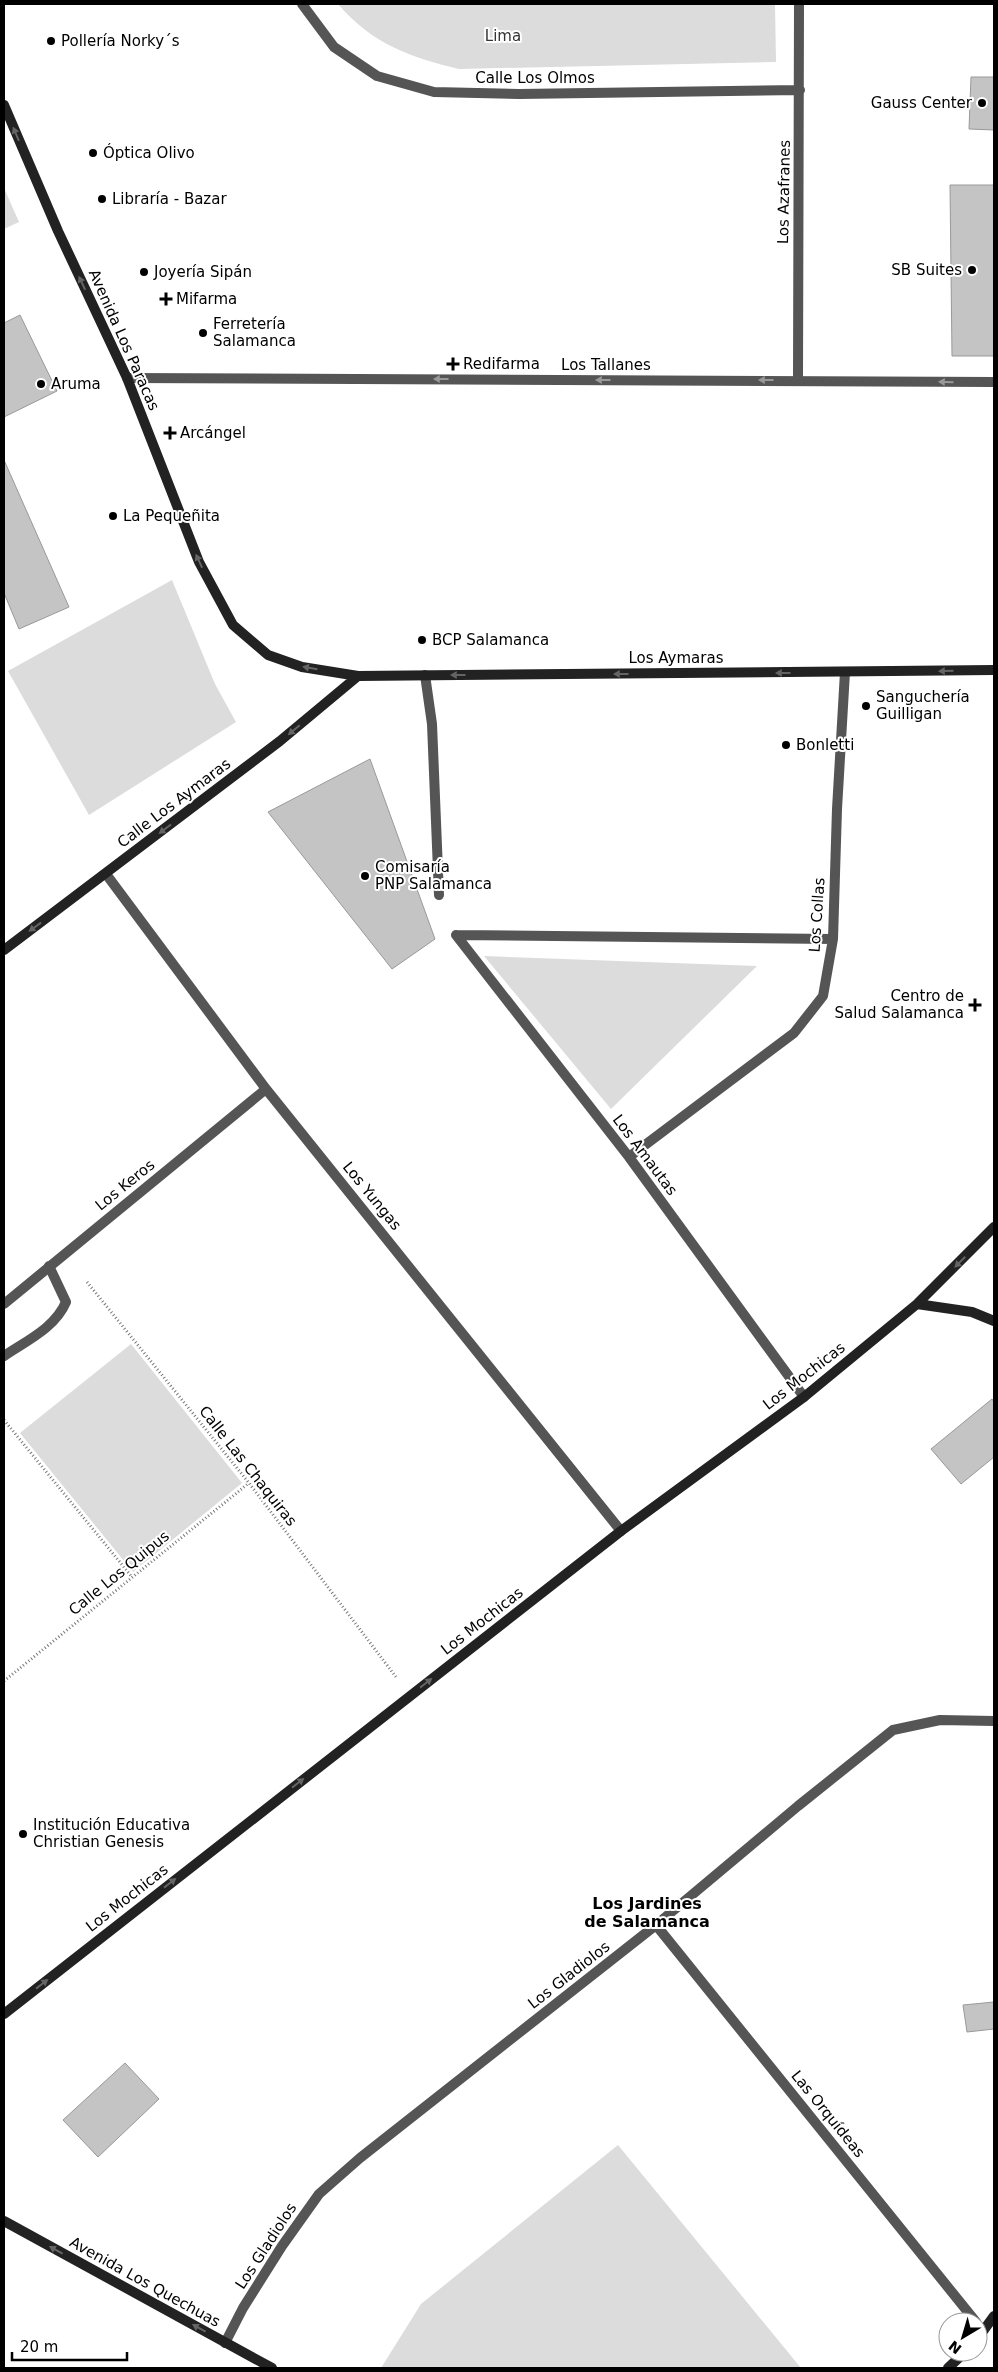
<svg xmlns="http://www.w3.org/2000/svg" width="998" height="2372" font-family="'DejaVu Sans',sans-serif">
<style>
.green{fill:#dcdcdc}
.building{fill:#c4c4c4;stroke:#999}
.lines{fill:none;stroke-linecap:round;stroke-linejoin:round}
.path{stroke:#777;stroke-width:3;stroke-dasharray:1 2.5;stroke-linecap:butt}
.lane{stroke:#555;stroke-width:10}
.street{stroke:#555;stroke-width:10}
.secondary{stroke:#222;stroke-width:10}
.oneway{fill:#646464}
.oneway2{fill:#999}
.poi-dot{fill:#000;stroke:#fff;stroke-width:2}
.labels{text-anchor:middle;stroke-width:4;stroke-linejoin:round;paint-order:stroke}
.park-label{font-size:15px;fill:#333;stroke:#fff}
.poi-label{font-size:15px;fill:#000;stroke:#fff;text-anchor:start}
.street-label{font-size:15px;fill:#000;stroke:#fff}
.neighbourhood-label{font-size:16px;font-weight:bold;fill:#000;stroke:#fff}
</style>
<rect width="100%" height="100%" fill="#fff"/>
<path class="green" d="M338,4H775L776,62L459,69C410,57 372,44 338,4Z
M4,188L19,222L4,229Z
M172,580L215,684L236,722L89,815L8,671Z
M484,956L757,966L611,1109Z
M131,1344L242,1483L133,1572L20,1433Z
M618,2145L801,2368H381L421,2304Z"/>
<path class="building" d="M971,77H994V130L969,129Z
M950,185H994V356H952Z
M20,315L57,391L4,417V323Z
M4,460L69,607L19,629L4,593Z
M370,759L435,939L392,969L268,812Z
M992,1399L994,1402V1457L961,1484L931,1449Z
M994,2002V2029L967,2032L963,2005Z
M125,2063L159,2099L98,2157L63,2120Z"/>
<g class="lines">
<path class="path" d="M87,1282L249,1483L396,1677
M4,1420L132,1577
M4,1681L249,1483"/>
<path class="lane" d="M425,675L432,724L439,895
M4,1356C26,1341 55,1328 66,1302L49,1266"/>
<path class="street" d="M302,4L334,47L377,76L434,92L519,94L800,90
M127,378L994,382
M798,380L799,4
M106,874L266,1089L621,1531
M456,935L629,1157L804,1397
M456,935L833,939
M629,1157L794,1033L823,996L833,939L837,809L845,672
M4,1304L266,1089
M656,1925L976,2322
M225,2343L243,2308L282,2246L319,2194L360,2158L656,1925L798,1806L893,1730L940,1720L994,1721"/>
<path class="secondary" d="M4,105L58,231L127,378L199,562L233,625L268,655L302,667L358,676L994,670
M4,950L280,741L358,676
M917,1304L972,1312L994,1321
M4,2014L621,1531L804,1397L917,1304L994,1227
M4,2221L272,2368
M978,2338L994,2316
M948,2368L965,2352"/>
</g>
<defs><path id="oneway-solid" d="M-6-.8H1V-3.2L6.5 0L1 3.2V.8H-6Z" transform="scale(1.25)"/></defs>
<g class="oneway">
<use href="#oneway-solid" transform="translate(16 134) rotate(-113)"/>
<use href="#oneway-solid" transform="translate(82 283) rotate(-115)"/>
<use href="#oneway-solid" transform="translate(199 561) rotate(-115)"/>
<use href="#oneway-solid" transform="translate(310 668) rotate(-170)"/>
<use href="#oneway-solid" transform="translate(946 671) rotate(179)"/>
<use href="#oneway-solid" transform="translate(783 673) rotate(180)"/>
<use href="#oneway-solid" transform="translate(621 674) rotate(180)"/>
<use href="#oneway-solid" transform="translate(458 675) rotate(180)"/>
<use href="#oneway-solid" transform="translate(294 730) rotate(140)"/>
<use href="#oneway-solid" transform="translate(165 829) rotate(143)"/>
<use href="#oneway-solid" transform="translate(35 927) rotate(144)"/>
<use href="#oneway-solid" transform="translate(960 1262) rotate(135)"/>
<use href="#oneway-solid" transform="translate(426 1683) rotate(-38)"/>
<use href="#oneway-solid" transform="translate(298 1783) rotate(-38)"/>
<use href="#oneway-solid" transform="translate(170 1883) rotate(-38)"/>
<use href="#oneway-solid" transform="translate(42 1984) rotate(-38)"/>
<use href="#oneway-solid" transform="translate(56 2250) rotate(-151)"/>
<use href="#oneway-solid" transform="translate(199 2328) rotate(-151)"/>
</g>
<g class="oneway2">
<use href="#oneway-solid" transform="translate(441 379) rotate(-180)"/>
<use href="#oneway-solid" transform="translate(603 380) rotate(-180)"/>
<use href="#oneway-solid" transform="translate(766 380) rotate(-180)"/>
<use href="#oneway-solid" transform="translate(946 382) rotate(-179)"/>
</g>
<g class="poi-dot">
<circle cx="51" cy="41" r="5"/>
<circle cx="982" cy="103" r="5"/>
<circle cx="93" cy="153" r="5"/>
<circle cx="102" cy="199" r="5"/>
<circle cx="972" cy="270" r="5"/>
<circle cx="144" cy="272" r="5"/>
<path d="M163.5 291.5h5v5h5v5h-5v5h-5v-5h-5v-5h5z"/>
<circle cx="203" cy="333" r="5"/>
<path d="M450.5 356.5h5v5h5v5h-5v5h-5v-5h-5v-5h5z"/>
<circle cx="41" cy="384" r="5"/>
<path d="M167.5 425.5h5v5h5v5h-5v5h-5v-5h-5v-5h5z"/>
<circle cx="113" cy="516" r="5"/>
<circle cx="422" cy="640" r="5"/>
<circle cx="866" cy="706" r="5"/>
<circle cx="786" cy="745" r="5"/>
<circle cx="365" cy="876" r="5"/>
<path d="M972.5 997.5h5v5h5v5h-5v5h-5v-5h-5v-5h5z"/>
<circle cx="23" cy="1834" r="5"/>
</g>
<g class="labels">
<g class="park-label">
<text x="503" y="41">Lima</text>
</g>
<g class="poi-label">
<text x="61" y="46">Pollería Norky´s</text>
<text x="972" y="108" text-anchor="end">Gauss Center</text>
<text x="103" y="158">Óptica Olivo</text>
<text x="112" y="204">Libraría - Bazar</text>
<text x="962" y="275" text-anchor="end">SB Suites</text>
<text x="154" y="277">Joyería Sipán</text>
<text x="176" y="304">Mifarma</text>
<text x="213" y="329">Ferretería<tspan x="213" dy="17">Salamanca</tspan></text>
<text x="463" y="369">Redifarma</text>
<text x="51" y="389">Aruma</text>
<text x="180" y="438">Arcángel</text>
<text x="123" y="521">La Pequeñita</text>
<text x="432" y="645">BCP Salamanca</text>
<text x="876" y="702">Sanguchería<tspan x="876" dy="17">Guilligan</tspan></text>
<text x="796" y="750">Bonletti</text>
<text x="375" y="872">Comisaría<tspan x="375" dy="17">PNP Salamanca</tspan></text>
<text x="964" y="1001" text-anchor="end">Centro de<tspan x="964" dy="17">Salud Salamanca</tspan></text>
<text x="33" y="1830">Institución Educativa<tspan x="33" dy="17">Christian Genesis</tspan></text>
</g>
<g class="street-label">
<text x="535" y="83">Calle Los Olmos</text>
<text transform="translate(784 192) rotate(-89)" y="5">Los Azafranes</text>
<text transform="translate(124 340) rotate(66)" y="5">Avenida Los Paracas</text>
<text x="606" y="370">Los Tallanes</text>
<text x="676" y="663">Los Aymaras</text>
<text transform="translate(174 803) rotate(-37)" y="5">Calle Los Aymaras</text>
<text transform="translate(817 915) rotate(-86)" y="5">Los Collas</text>
<text transform="translate(645 1155) rotate(53)" y="5">Los Amautas</text>
<text transform="translate(125 1185) rotate(-39)" y="5">Los Keros</text>
<text transform="translate(372 1196) rotate(51)" y="5">Los Yungas</text>
<text transform="translate(804 1376) rotate(-38)" y="5">Los Mochicas</text>
<text transform="translate(248 1466) rotate(52)" y="5">Calle Las Chaquiras</text>
<text transform="translate(119 1573) rotate(-39)" y="5">Calle Los Quipus</text>
<text transform="translate(482 1621) rotate(-38)" y="5">Los Mochicas</text>
<text transform="translate(127 1898) rotate(-38)" y="5">Los Mochicas</text>
<text transform="translate(569 1975) rotate(-38)" y="5">Los Gladiolos</text>
<text transform="translate(828 2114) rotate(51)" y="5">Las Orquídeas</text>
<text transform="translate(266 2246) rotate(-57)" y="5">Los Gladiolos</text>
<text transform="translate(145 2282) rotate(29)" y="5">Avenida Los Quechuas</text>
</g>
<g class="neighbourhood-label">
<text x="647" y="1909">Los Jardines<tspan x="647" dy="18">de Salamanca</tspan></text>
</g>
</g>
<rect width="998" height="2372" fill="none" stroke="#000000" stroke-width="10"/>
<g transform="translate(963 2337) rotate(218)"><circle r="24" fill="#ffffff" stroke="#999999"/>
<path d="M0-4L9 19L0 12L-9 19Z" fill="#000000"/>
<text y="-8" font-size="14" font-weight="bold" text-anchor="middle" fill="#000000">N</text>
</g>
<path d="M12 2352v8h115v-8" fill="none" stroke="#000000" stroke-width="2.5"/>
<text x="20" y="2352" font-size="15" fill="#000000" stroke="#ffffff" stroke-width="4" paint-order="stroke">20 m</text>
</svg>
